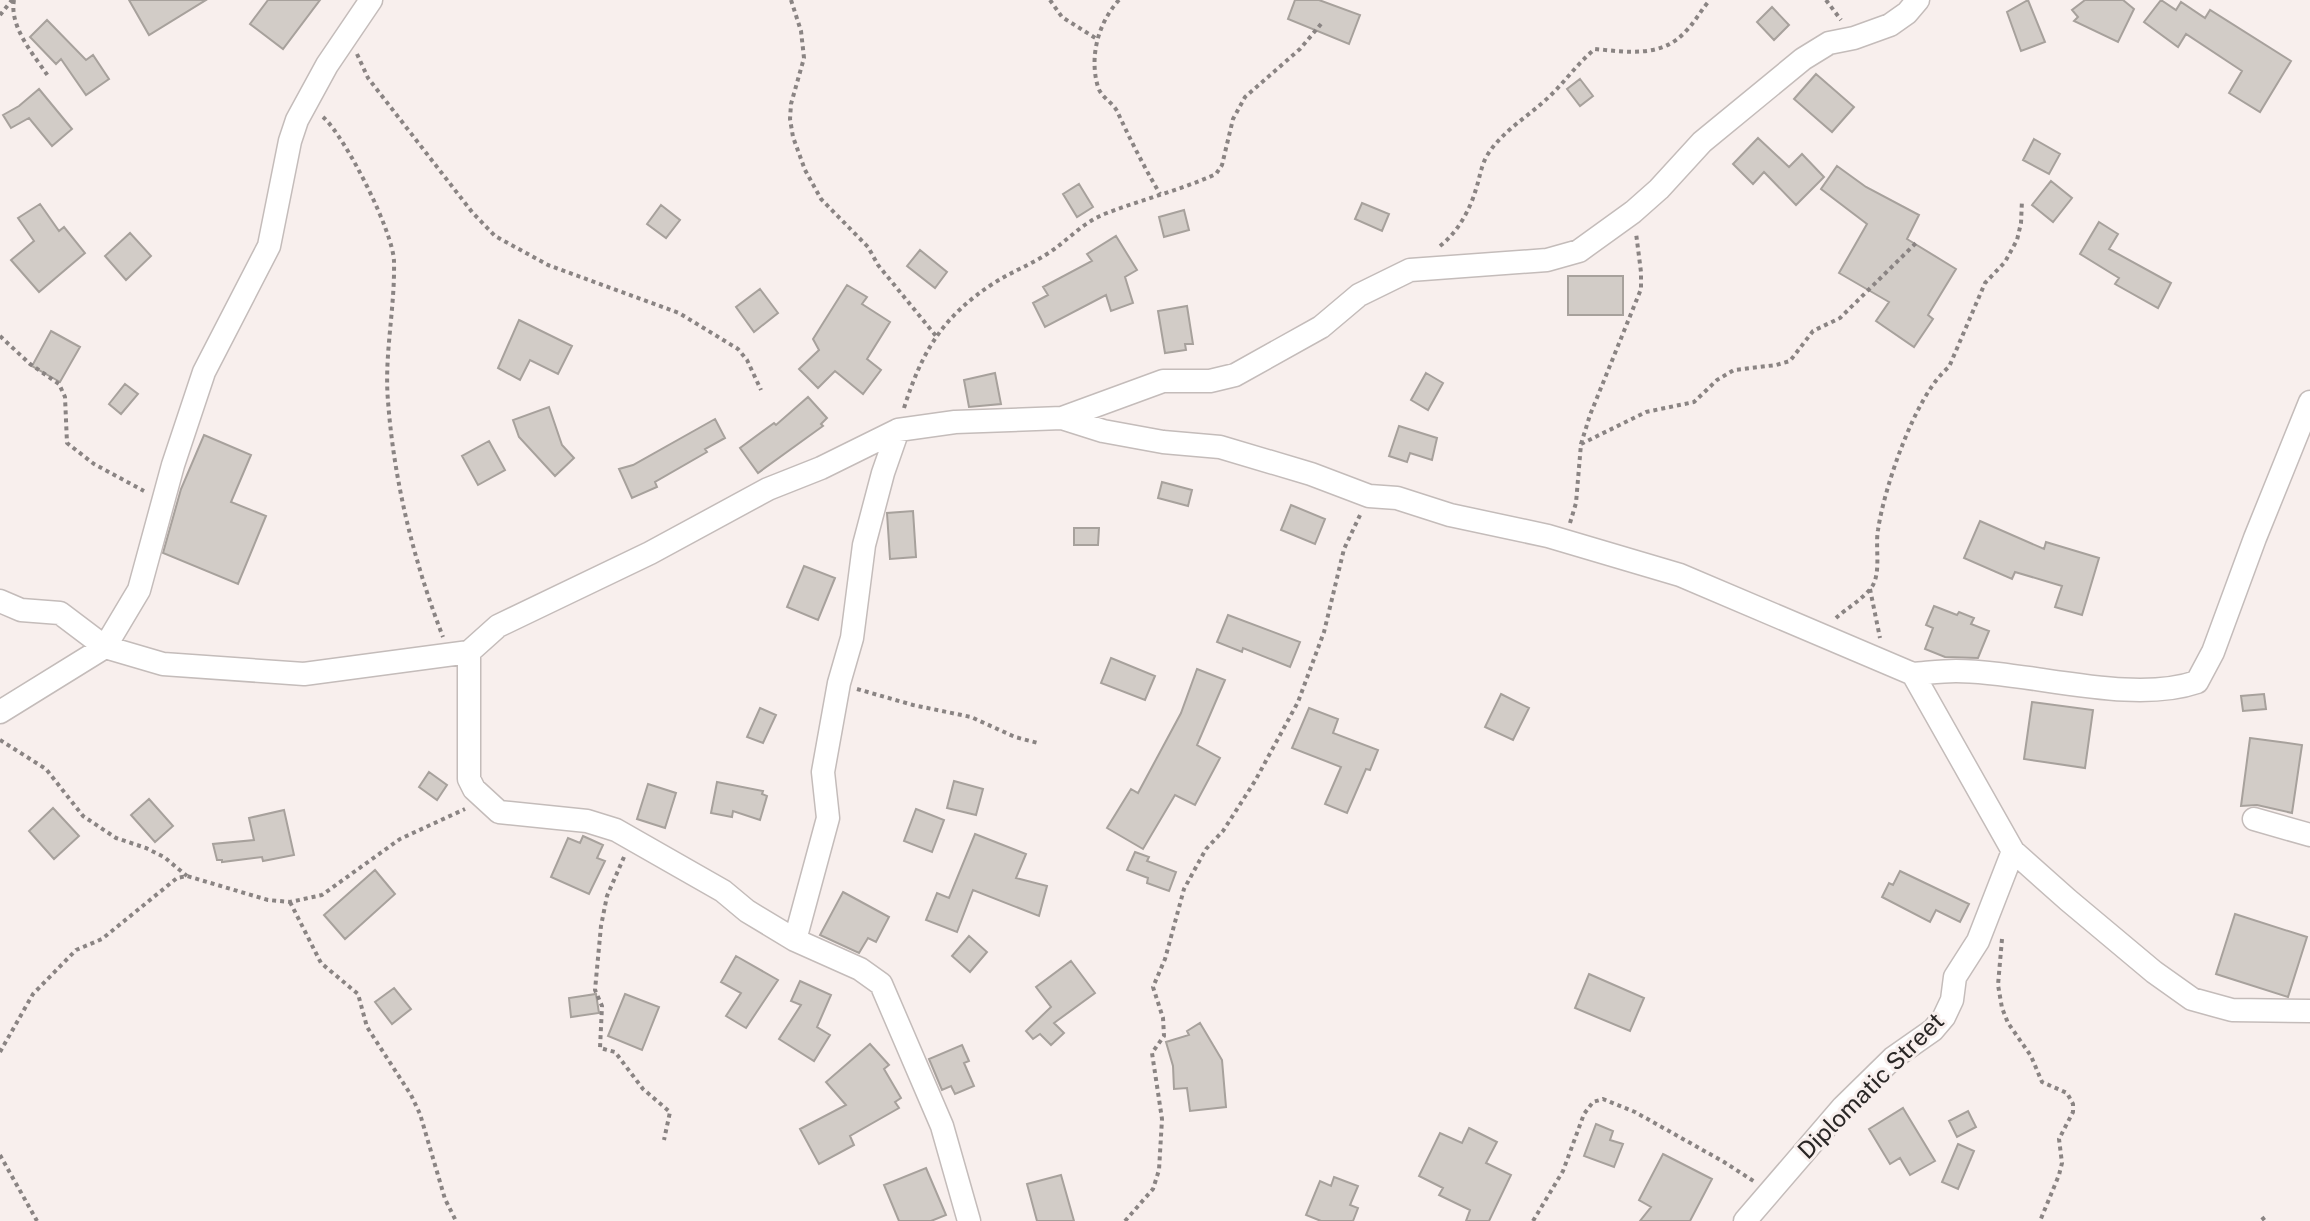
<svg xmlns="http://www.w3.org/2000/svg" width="2310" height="1221" font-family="'Public Sans',sans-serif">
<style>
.building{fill:#d2ccc7;stroke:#a7a19c;stroke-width:2}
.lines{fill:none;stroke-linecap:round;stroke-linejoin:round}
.street-casing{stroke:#c4bcba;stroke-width:25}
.path{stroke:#8a8483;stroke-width:4;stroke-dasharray:4 4;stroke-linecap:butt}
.street{stroke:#fff;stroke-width:22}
.labels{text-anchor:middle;stroke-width:6;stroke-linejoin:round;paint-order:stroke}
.street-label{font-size:24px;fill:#2a2726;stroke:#f8efed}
</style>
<rect width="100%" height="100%" fill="#f8efed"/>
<path class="building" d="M129,0H206L149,35Z
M268,0H320L283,49L250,24Z
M1295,0H1319L1360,15L1349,44L1288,19Z
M2028,0L2045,42L2021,51L2007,12Z
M2085,0H2123L2134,9L2118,42L2074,21L2078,17L2072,10Z
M2161,0L2176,10L2181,2L2205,18L2210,10L2291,61L2260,112L2229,93L2242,71L2186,34L2178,47L2144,22Z
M1772,7L1789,25L1774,40L1757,22Z
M47,20L86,60L93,55L109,79L86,95L61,59L56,64L30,37Z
M1816,74L1854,107L1832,132L1794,99Z
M1580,79L1593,96L1580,106L1567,89Z
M39,89L72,129L52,146L29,118L11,128L3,115L19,106Z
M1758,138L1789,167L1802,154L1824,177L1796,205L1764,172L1753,184L1733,164Z
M2034,139L2060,154L2049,174L2023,160Z
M1837,166L1866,187L1919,215L1907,239L1956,269L1928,315L1933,319L1914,347L1876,321L1889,302L1839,273L1867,224L1821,189Z
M2051,181L2072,198L2053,222L2032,205Z
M1079,184L1093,207L1077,217L1063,194Z
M1362,203L1389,214L1382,231L1355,219Z
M40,204L59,231L64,227L85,253L39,292L11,260L34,241L18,218Z
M661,205L680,220L666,238L647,224Z
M1184,210L1189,230L1164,237L1159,217Z
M2099,222L2118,234L2109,249L2171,283L2158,308L2115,284L2119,278L2080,254Z
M130,233L151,256L126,280L105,256Z
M1116,236L1137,270L1125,277L1133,303L1111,311L1106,295L1045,327L1033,303L1048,295L1043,287L1092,261L1087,254Z
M920,250L947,272L935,288L907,266Z
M1568,276H1623V315H1568Z
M847,285L867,297L862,304L890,322L867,359L881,370L863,394L835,371L818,388L799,369L819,350L813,339Z
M760,289L778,313L754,332L736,307Z
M1187,306L1193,344H1185L1186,350L1165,353L1158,311Z
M519,320L572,346L558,374L530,360L520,380L498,368Z
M51,331L80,347L60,382L32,366Z
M995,373L1001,404L969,407L964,380Z
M1426,373L1443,383L1428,410L1411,400Z
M125,384L138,394L121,414L109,404Z
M808,397L827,418L821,424L823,426L758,473L740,448L774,423L776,425Z
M549,407L562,445L574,458L555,476L519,437L513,420Z
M715,419L725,438L705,449L707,452L655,482L657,487L632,498L619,469L633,465Z
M1399,426L1437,438L1432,460L1410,453L1407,462L1389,456Z
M204,435L251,455L231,502L266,516L238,584L163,553L181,489Z
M489,441L505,470L478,485L462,456Z
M1162,482L1192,490L1188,506L1158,498Z
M1291,505L1325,519L1315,544L1281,530Z
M913,511L916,557L890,559L887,513Z
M1980,521L2044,549L2046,542L2099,558L2082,615L2055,607L2062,586L2015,572L2012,579L1964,558Z
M1074,528H1099L1098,545H1074Z
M804,566L835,578L818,620L787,607Z
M1934,606L1957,615L1959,612L1974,618L1971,624L1989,631L1978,658L1945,657L1925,649L1933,628L1926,625Z
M1228,615L1300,642L1290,667L1243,648L1242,652L1217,642Z
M1111,658L1155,676L1145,700L1101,683Z
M1197,669L1225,680L1197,745L1220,758L1195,805L1175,795L1143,849L1107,828L1131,789L1138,793L1181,713Z
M1501,694L1529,708L1513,740L1485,727Z
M2264,694L2266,709L2243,711L2241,696Z
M2032,702L2093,710L2085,768L2024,759Z
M760,708L776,715L763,743L747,737Z
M1309,708L1338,719L1333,733L1378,750L1370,770L1366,769L1347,813L1325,804L1341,767L1292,748Z
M2250,738L2302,745L2292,813L2257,805L2241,806Z
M429,772L447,785L437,800L419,787Z
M954,781L983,789L976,815L947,808Z
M717,782L763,791L762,794L767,796L760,820L733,811L732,817L711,813Z
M648,784L676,793L665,828L637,819Z
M149,799L173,826L155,842L131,815Z
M53,808L79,836L54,859L29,831Z
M916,809L944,820L932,852L904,841Z
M284,810L294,855L263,861L262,857L222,862V860H217L213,844L254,840L249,818Z
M975,834L1026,854L1016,878L1047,886L1039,916L973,890L957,932L926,920L937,893L949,898Z
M583,836L603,845L597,858L605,861L589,894L551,877L568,838L580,843Z
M1135,852L1149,857L1147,861L1176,872L1169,891L1147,883L1148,878L1127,870Z
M375,870L395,894L345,939L324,915Z
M1900,871L1969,904L1960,922L1936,910L1930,922L1882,897L1889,883L1893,885Z
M843,892L889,917L876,942L868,938L859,953L820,935Z
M2235,914L2307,937L2288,997L2216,974Z
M969,936L987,952L970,972L952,956Z
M736,956L778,980L746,1028L726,1016L741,993L721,982Z
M1071,961L1095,993L1054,1023L1064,1033L1051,1045L1040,1034L1033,1039L1026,1031L1051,1007L1036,987Z
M1589,974L1644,998L1630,1031L1575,1008Z
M800,981L831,995L817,1027L830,1035L814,1061L779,1039L801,1005L791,1001Z
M394,988L411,1009L392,1024L375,1002Z
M596,994L599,1013L571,1017L569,998Z
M625,994L659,1007L642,1050L608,1036Z
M1200,1023L1222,1060L1226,1107L1190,1111L1187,1088L1174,1089L1173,1066L1166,1042L1189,1035L1187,1031Z
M870,1044L889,1065L884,1069L901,1098L895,1102L899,1108L850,1136L854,1145L819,1164L800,1129L846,1105L826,1082Z
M962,1045L969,1061L964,1063L974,1086L955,1094L951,1086L942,1090L929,1059Z
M1903,1108L1935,1161L1910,1175L1900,1158L1890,1164L1869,1129Z
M1968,1111L1976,1127L1957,1137L1949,1121Z
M1596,1124L1613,1131L1610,1140L1623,1144L1614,1167L1584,1156Z
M1469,1128L1497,1142L1486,1163L1511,1175L1489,1221H1466L1470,1210L1439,1195L1443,1188L1419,1176L1440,1133L1462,1143Z
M1958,1144L1974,1151L1958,1189L1942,1182Z
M1663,1154L1712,1179L1690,1221H1640L1651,1207L1639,1200Z
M926,1168L946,1215L931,1221H899L884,1185Z
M1061,1175L1074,1221H1037L1027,1184Z
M1334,1177L1358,1186L1350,1205L1358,1208L1353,1221H1321L1306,1215L1320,1181L1331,1186Z"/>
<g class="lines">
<g class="street-casing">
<path id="street" d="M1062,418L1163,381H1210L1235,375L1321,327L1359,295L1410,270L1547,260L1579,251L1633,212L1659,189L1702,142L1803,59L1829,43L1854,38L1890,25L1907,13L1918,0
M0,601L21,610L60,613L105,647L163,664L304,674L469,652L498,626L650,553L768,489L821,468L898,430L955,422L1062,418L1103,431L1163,442L1220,447L1311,474L1369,496L1397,498L1450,515L1548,536L1680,575L1913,674L2013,851L2068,900L2154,972L2192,999L2232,1010L2310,1011
M469,652V779L474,789L499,812L587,821L616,830L723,891L747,911L795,940L860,969L881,984L942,1126L969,1221
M1913,674C1927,673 1942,671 1956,671C2028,671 2130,705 2197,682L2213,652L2255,538L2310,402
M0,712L105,647L139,590L173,465L204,372L269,246L290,141L297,120L327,65L371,0
M2254,819L2310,835
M795,940L828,818L823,772L839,683L852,638L864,545L883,473L898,430
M1745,1221L1843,1107L1893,1058L1933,1030L1944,1017L1952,1000L1955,977L1978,941L2013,851"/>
</g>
<path class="path" d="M14,0C9,27 34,55 48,76
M791,0L801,31L804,58L791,104L790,119L793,137L805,170L821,199L868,247L878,265L936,336
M1050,0L1062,17L1097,39
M1119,0C1098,23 1089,57 1098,87C1101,97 1112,102 1117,111C1130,139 1144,167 1160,194
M1826,0L1841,20
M0,15L12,0
M357,54L368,78L472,212L495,236L548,265L679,313L738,349L747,360L761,390
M323,117C345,136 394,233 394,262C395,309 384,355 388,401C394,482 414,562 443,637
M1440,246C1457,233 1470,210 1476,189C1480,177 1481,165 1488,154C1504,129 1531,115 1552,94C1567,79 1578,63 1595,49C1628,52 1662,58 1686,31C1695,22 1701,10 1710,0
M0,336L30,364L59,384L65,397L67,443L94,464L144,491
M904,408C922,351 943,316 994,283C1011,272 1030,265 1047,254C1069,240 1081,223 1107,213C1143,199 1181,190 1216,174L1222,165L1233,119L1245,97L1300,49L1321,24
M1581,444L1646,412L1694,402L1717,380L1734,370L1776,365L1790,361L1813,331L1840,318L1917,242
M1570,523L1576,503L1581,444L1590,415L1641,289V272L1636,233
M1870,589L1880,638
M1836,618C1847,608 1865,598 1873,585C1881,570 1875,546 1878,530C1884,488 1916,393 1949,367L1985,283L2005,262L2017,240L2021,223L2022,200
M857,689L913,705L971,717L1015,737L1038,743
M0,740L46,769L83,816L116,838L146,848L164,857L187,876
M624,857L607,896L601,926L595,990L602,1006L600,1048L615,1052L643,1089L670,1112L664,1140
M290,902L321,963L358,994L367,1027L411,1095L420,1114L445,1199L456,1221
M2002,939L1998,985L2002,1008L2008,1023L2031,1056L2042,1082L2067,1093L2073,1104V1112L2059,1139L2062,1163L2059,1175L2040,1221
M0,1052L33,994L76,950L102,939L177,878L187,876L268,900L290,902L322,895L400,839L465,809
M0,1155L37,1221
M2262,1217L2265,1221
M1125,1221L1153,1189L1159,1170L1162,1119L1152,1053L1164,1036L1163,1018L1153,987L1165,959L1184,889L1206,849L1223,831L1255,781L1298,702L1324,632L1344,549L1361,513
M1533,1221L1563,1171L1584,1114L1593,1102L1603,1099L1635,1112L1724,1162L1755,1182"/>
<use href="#street" class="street"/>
</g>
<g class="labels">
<g class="street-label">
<text transform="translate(1871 1086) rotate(-45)" y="8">Diplomatic Street</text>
</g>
</g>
</svg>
